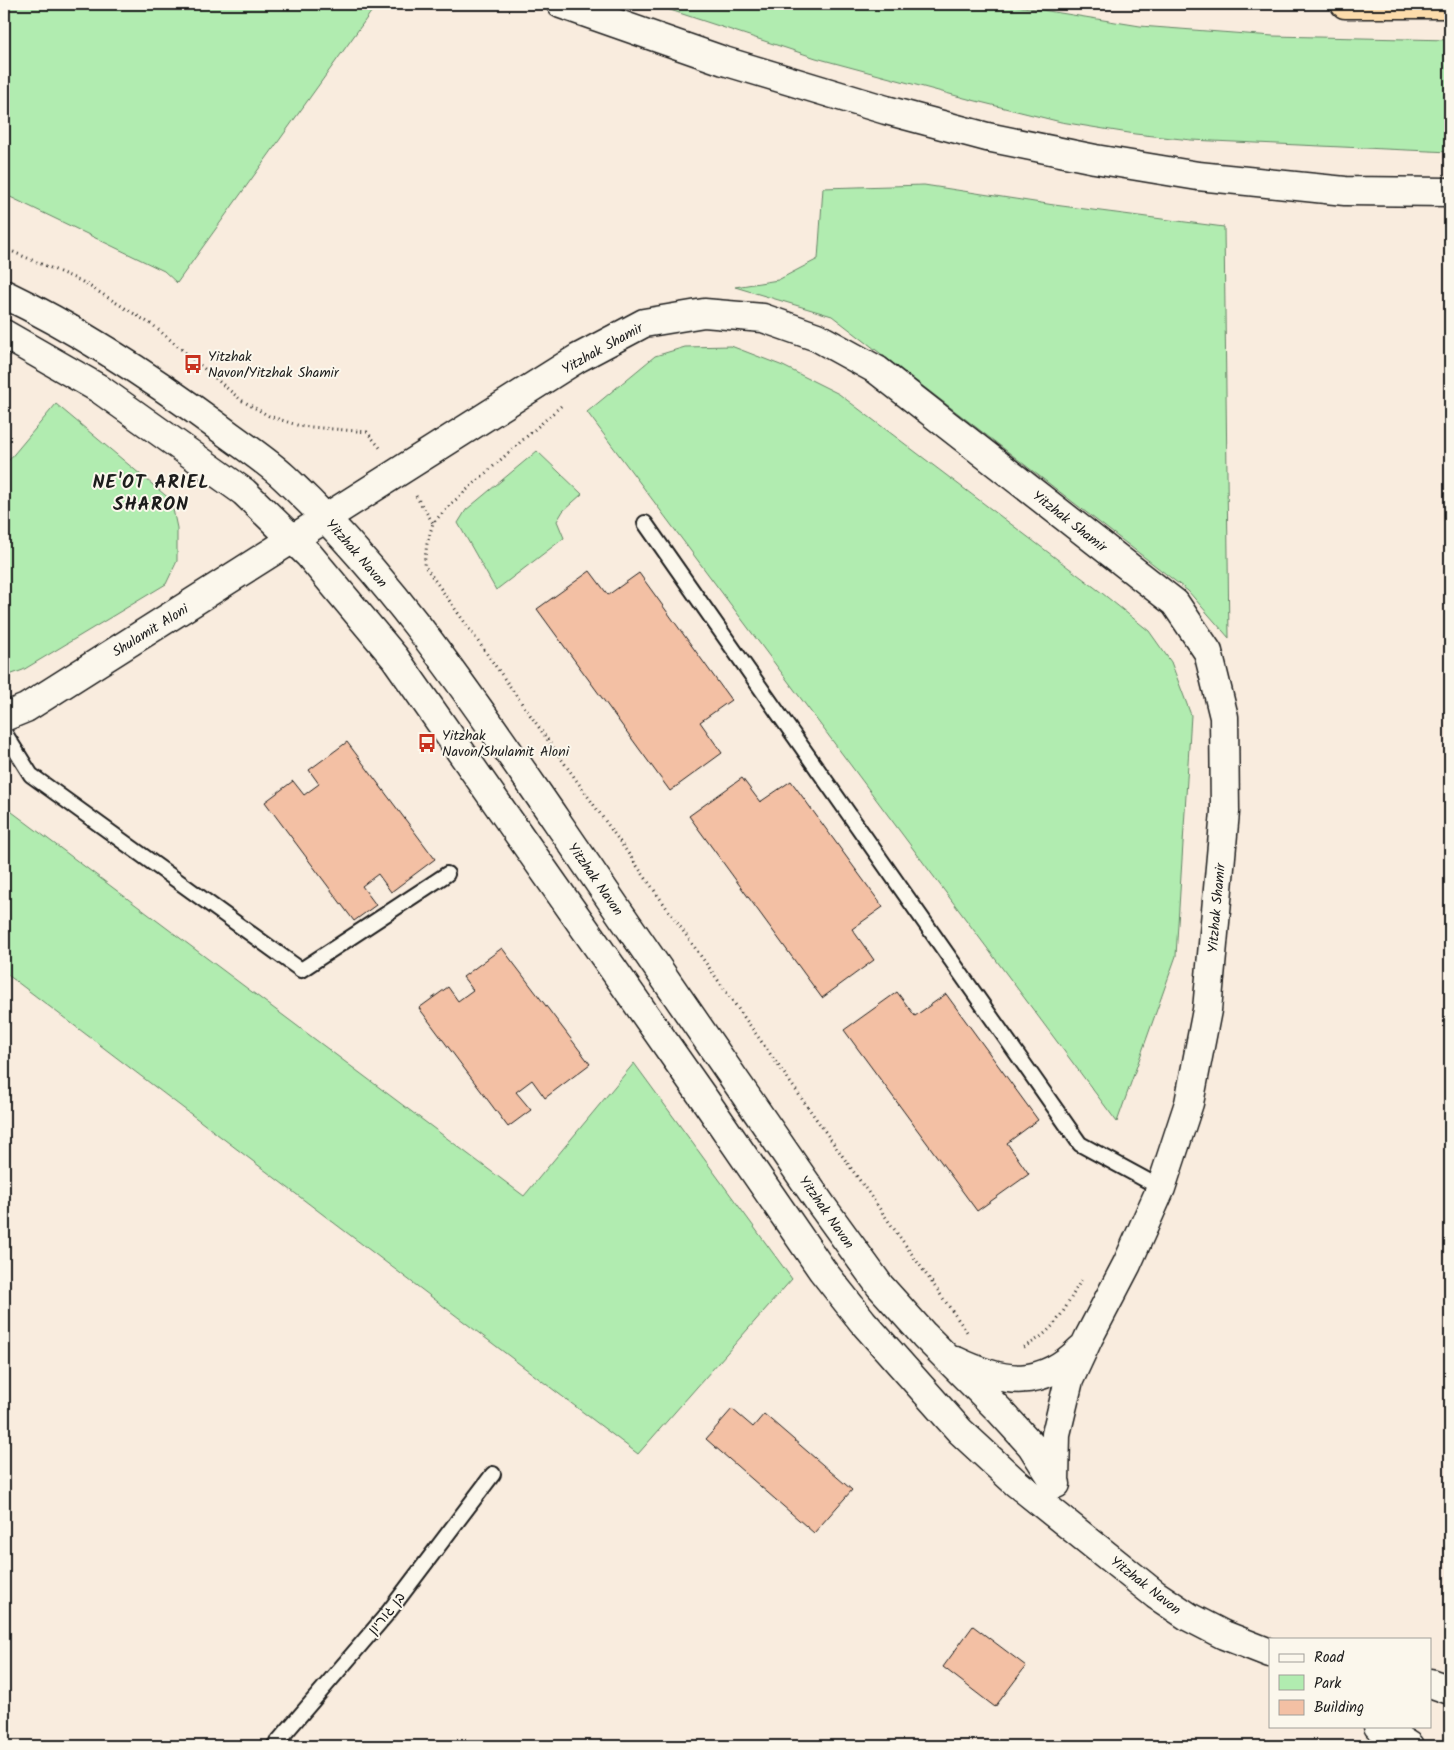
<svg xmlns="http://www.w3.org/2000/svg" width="1454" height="1750" font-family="Kalam,'Playpen Sans Hebrew',sans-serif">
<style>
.green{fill:#b1ecb0;stroke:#668466}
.building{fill:#f3c0a4;stroke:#1c1c1c}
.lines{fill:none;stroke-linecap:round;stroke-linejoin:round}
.service-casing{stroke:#1c1c1c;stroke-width:18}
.minor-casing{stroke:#1c1c1c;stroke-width:31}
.secondary-casing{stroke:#1c1c1c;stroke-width:31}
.motorway-casing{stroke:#1c1c1c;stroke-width:31}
.path{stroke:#1c1c1c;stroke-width:3;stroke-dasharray:1 4;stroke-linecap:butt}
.service{stroke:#fbf7ec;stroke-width:14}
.minor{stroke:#fbf7ec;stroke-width:28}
.secondary{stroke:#fbf7ec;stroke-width:28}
.motorway{stroke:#fcdcac;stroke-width:28}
.labels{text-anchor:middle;stroke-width:4;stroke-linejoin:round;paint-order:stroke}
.street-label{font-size:14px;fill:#1c1c1c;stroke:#fbf7ec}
.poi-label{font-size:14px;fill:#1c1c1c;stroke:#fbf7ec;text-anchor:start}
.district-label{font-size:19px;font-weight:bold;letter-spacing:1px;fill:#1c1c1c;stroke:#fbf7ec}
</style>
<rect width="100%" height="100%" fill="#f9ecde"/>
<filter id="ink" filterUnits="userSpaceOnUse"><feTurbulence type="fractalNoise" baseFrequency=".02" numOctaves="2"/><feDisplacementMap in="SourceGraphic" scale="10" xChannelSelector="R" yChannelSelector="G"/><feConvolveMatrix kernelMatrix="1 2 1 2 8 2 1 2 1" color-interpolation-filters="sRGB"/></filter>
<g filter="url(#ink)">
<path class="green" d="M4,4H361L374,8L177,283L164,271L4,194Z
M652,4H1005L1140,26L1273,36L1450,40V152L1191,140L1135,134L1061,122L968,99L816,58Z
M924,185L1054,205L1224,227L1229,638L1188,591L832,316L735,287L778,280L818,259L823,188Z
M731,346L783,366L839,394L1102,593L1149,631L1171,662L1191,715L1176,956L1117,1122L587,412L655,356L685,347Z
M56,404L171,500L177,528V561L166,584L23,670L4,677V466Z
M537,451L582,494L563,511L557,521L564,538L496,590L458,523L466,510Z
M4,806L524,1196L634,1063L792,1279L638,1454L4,972Z"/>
<path class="building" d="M590,571L608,595L639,573L731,700L700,722L722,753L670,791L537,609Z
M347,742L435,859L391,892L378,874L362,886L376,905L354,921L265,802L293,781L304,795L319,784L309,770Z
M742,778L760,802L791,781L883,907L852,929L874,960L822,998L689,816Z
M502,948L590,1064L545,1098L532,1080L516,1092L531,1110L508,1127L419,1008L448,987L458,1001L473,990L463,977Z
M897,992L915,1016L946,994L1038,1120L1007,1143L1029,1174L977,1211L844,1030Z
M732,1409L753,1427L764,1414L852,1490L814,1533L706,1439Z
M973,1626L1026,1666L995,1707L943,1667Z"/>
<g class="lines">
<g class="service-casing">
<path id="service" d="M645,523L1080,1144L1161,1188
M4,732L31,775L301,970L447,874
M274,1746L387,1614L493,1474"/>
</g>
<g class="minor-casing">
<path id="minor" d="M4,294C81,331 152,378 221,429C242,445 266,460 285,478C392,578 473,700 556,820C644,949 733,1077 822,1206L880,1286L924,1335L999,1410L1031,1445L1056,1484
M4,334L98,388L244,492L309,555L395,658L705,1100L822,1270L863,1322L960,1431L1015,1482L1156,1595L1189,1617L1224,1635L1270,1653
M4,717L26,708L578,358L644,323L704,313L763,318L817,337L877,370L1175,603L1208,652L1224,717L1225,812L1207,1010L1189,1103L1161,1188L1127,1264L1089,1337L1069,1380L1056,1434L1055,1482
M956,1361C1004,1384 1041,1389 1081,1349
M1430,1683L1450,1690
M1378,1726L1409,1746"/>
</g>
<g class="secondary-casing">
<path id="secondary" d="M561,4L724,61L886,110L987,137L1095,159L1198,176L1345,191L1450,192"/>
</g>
<g class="motorway-casing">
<path id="motorway" d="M1345,4H1450"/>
</g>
<path class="path" d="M4,248L81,281L154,326L241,400L269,416L300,426L367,432L381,449
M561,406L451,504L433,523L427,544L424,565L967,1332
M416,496L433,523
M1023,1347C1057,1332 1065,1307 1083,1277"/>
<use href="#service" class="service"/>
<use href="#minor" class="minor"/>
<use href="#secondary" class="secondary"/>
<use href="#motorway" class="motorway"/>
</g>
</g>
<defs>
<g id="bus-bare" transform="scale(1.5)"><path d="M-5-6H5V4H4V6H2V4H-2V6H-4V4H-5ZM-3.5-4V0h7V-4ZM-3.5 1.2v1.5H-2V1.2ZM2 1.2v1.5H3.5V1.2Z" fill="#c8321e" stroke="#fbf7ec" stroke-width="2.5" paint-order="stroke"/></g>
</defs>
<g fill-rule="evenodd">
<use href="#bus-bare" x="193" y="364"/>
<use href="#bus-bare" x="427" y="743"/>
</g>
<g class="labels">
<g class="street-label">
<text transform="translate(602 348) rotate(-29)" y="5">Yitzhak Shamir</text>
<text transform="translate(1070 521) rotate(38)" y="5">Yitzhak Shamir</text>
<text transform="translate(357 553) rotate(49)" y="5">Yitzhak Navon</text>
<text transform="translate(150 630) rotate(-32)" y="5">Shulamit Aloni</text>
<text transform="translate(596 879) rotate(55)" y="5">Yitzhak Navon</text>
<text transform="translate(1216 908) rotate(-85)" y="5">Yitzhak Shamir</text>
<text transform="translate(827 1212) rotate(55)" y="5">Yitzhak Navon</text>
<text transform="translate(1146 1585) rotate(38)" y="5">Yitzhak Navon</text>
<text transform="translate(386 1613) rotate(-51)" y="5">בן גוריון</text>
</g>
<g class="poi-label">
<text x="208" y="361">Yitzhak<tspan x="208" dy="16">Navon/Yitzhak Shamir</tspan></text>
<text x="442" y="740">Yitzhak<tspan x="442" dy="16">Navon/Shulamit Aloni</tspan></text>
</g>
<g class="district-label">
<text x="151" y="488">NE'OT ARIEL<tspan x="151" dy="22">SHARON</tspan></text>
</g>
</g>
<rect width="1454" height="1750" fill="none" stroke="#fbf7ec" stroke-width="20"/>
<rect x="10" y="10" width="1434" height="1730" fill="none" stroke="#1c1c1c" stroke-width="2" filter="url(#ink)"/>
<rect x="1269" y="1638" width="162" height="90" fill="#fbf7ec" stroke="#a29f99"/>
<rect x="1279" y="1654" width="25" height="8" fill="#fbf7ec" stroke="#a29f99"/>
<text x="1314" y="1662" font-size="15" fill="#1c1c1c">Road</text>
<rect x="1279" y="1675" width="25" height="15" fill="#b1ecb0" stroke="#a29f99"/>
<text x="1314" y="1688" font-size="15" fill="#1c1c1c">Park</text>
<rect x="1279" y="1700" width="25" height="15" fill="#f3c0a4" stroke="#a29f99"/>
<text x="1314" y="1712" font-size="15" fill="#1c1c1c">Building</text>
</svg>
